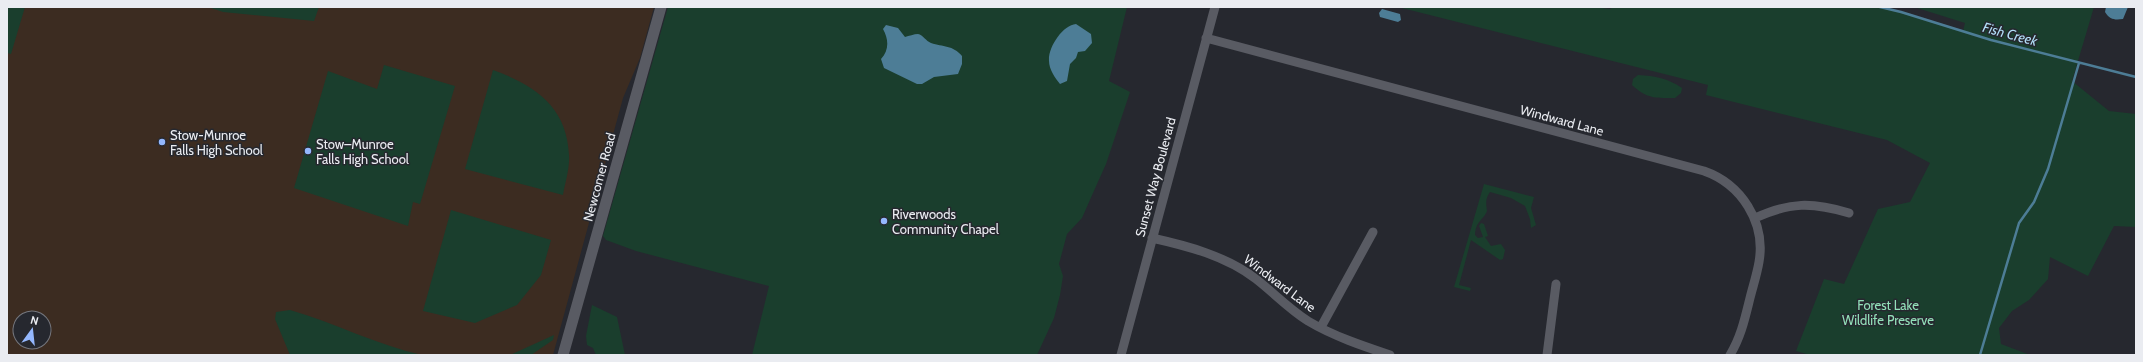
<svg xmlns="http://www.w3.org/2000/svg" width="2143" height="362" font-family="Cabin,sans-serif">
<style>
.education{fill:#3c2c21;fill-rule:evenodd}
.green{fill:#1a3e2d}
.water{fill:#4d7d96}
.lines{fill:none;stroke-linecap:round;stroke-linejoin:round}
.stream{stroke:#4d7d96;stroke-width:2.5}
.minor{stroke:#595b63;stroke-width:9}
.tertiary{stroke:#595b63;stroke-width:11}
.poi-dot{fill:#94b7fd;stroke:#26282f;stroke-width:1.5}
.labels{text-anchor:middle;stroke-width:3;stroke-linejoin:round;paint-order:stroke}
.street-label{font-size:13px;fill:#eaecf1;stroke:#26282f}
.poi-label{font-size:13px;fill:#eaecf1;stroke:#26282f;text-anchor:start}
.park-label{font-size:13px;fill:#92e0b9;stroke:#26282f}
.water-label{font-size:14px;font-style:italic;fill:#b1ddf6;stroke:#26282f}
</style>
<rect width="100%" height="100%" fill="#26282f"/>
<path class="education" d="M7,7H654L640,58L623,98L553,355H7ZM20,318H44V342H20Z"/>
<path class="green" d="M7,7H25L11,54L7,53Z
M208,7H319L314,21L223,12Z
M668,7H1127L1109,81L1130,92L1106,164L1093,193L1082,218L1067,234L1059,264L1063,276L1060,295L1054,318L1037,355H752L769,286L636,251L606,240L603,236Z
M1398,7H1595L1610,9L1613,7H1888V9L1963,31L1965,23L1914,7H2094L2072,81L2109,111L2136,114V227L2114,226L2088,276L2050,257L2048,279L2029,300L2012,311L1999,328L2001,344L2030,355H1810L1796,351L1824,279L1844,284L1878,209L1910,202L1930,163L1887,140L1706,95L1708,85Z
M384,65L455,86L420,204L413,202L408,226L294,188L328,71L377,89Z
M493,70C535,85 567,107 569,155C570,168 565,183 563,195L465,169Z
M1638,75C1656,76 1667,78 1682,88L1681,93L1675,98C1656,98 1647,99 1632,85L1633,79Z
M1484,184L1534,197L1531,208L1536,225L1531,228L1530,219L1525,206L1511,198L1490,192C1485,199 1486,204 1487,211C1483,221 1476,220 1475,235L1478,238L1483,237L1479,226L1481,223L1484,224L1488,236L1485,237L1491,246L1501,244L1505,250L1503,259L1500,260L1471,240L1459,285L1471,288L1470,291L1454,287Z
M451,210L551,240L541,275L517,305L475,323L423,311Z
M592,305L617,317L625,355H596L593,348L587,345L586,336Z
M290,310C335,323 377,345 422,355H290L275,319L276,312Z
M554,335L553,340L531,355H510Z"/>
<path class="water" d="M2106,7H2128L2123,19C2115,20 2110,20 2105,12Z
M1382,9L1400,14L1401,20L1398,22L1380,17L1379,13Z
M1076,24L1091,34L1092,43L1085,51L1078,52L1076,58L1070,64L1067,81L1060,84C1055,78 1049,69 1049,61C1048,47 1063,25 1076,24Z
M886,25L898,28L905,37C909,36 914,34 918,34C923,35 926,41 931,43C943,47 953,45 962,56V64L958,74L934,77L922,84H917L884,68L881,59C889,50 889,40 883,29Z"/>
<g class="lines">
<path class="stream" d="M1880,7L1901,12L1991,40L2136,77
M1980,355L2019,223L2034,202L2048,169L2079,63"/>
<path class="minor" d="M1206,38L1704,171C1741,184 1766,222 1759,262C1757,274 1753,286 1750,298C1745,318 1741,337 1730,355
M1755,218C1790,202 1812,202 1849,213
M1152,238C1188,246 1226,256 1256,279C1274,293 1289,309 1308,321C1333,336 1363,346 1390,355
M1321,327L1373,232
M1121,355L1215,7
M1547,355L1556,284"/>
<path class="tertiary" d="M563,355L661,7"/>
</g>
<g class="poi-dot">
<circle cx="162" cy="142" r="4"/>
<circle cx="308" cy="151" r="4"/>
<circle cx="884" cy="221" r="4"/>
</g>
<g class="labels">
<g class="street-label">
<text transform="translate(1562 120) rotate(15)" y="5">Windward Lane</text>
<text transform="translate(599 177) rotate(-75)" y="5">Newcomer Road</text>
<text transform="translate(1155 177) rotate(-75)" y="5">Sunset Way Boulevard</text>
<text transform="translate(1280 283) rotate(37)" y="5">Windward Lane</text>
</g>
<g class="poi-label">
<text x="170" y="140">Stow-Munroe<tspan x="170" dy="15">Falls High School</tspan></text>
<text x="316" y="149">Stow–Munroe<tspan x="316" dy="15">Falls High School</tspan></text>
<text x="892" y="219">Riverwoods<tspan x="892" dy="15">Community Chapel</tspan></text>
</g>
<g class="park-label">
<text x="1888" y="310">Forest Lake<tspan x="1888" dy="15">Wildlife Preserve</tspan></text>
</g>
<g class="water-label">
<text transform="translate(2010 34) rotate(15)" y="5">Fish Creek</text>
</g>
</g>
<rect width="2143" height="362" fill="none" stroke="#eaecf1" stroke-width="16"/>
<g transform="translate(32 330) rotate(15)"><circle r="19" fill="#26282f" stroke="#74767d"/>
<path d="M0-3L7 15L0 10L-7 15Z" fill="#94b7fd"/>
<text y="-6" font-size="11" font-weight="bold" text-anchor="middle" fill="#eaecf1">N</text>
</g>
</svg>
